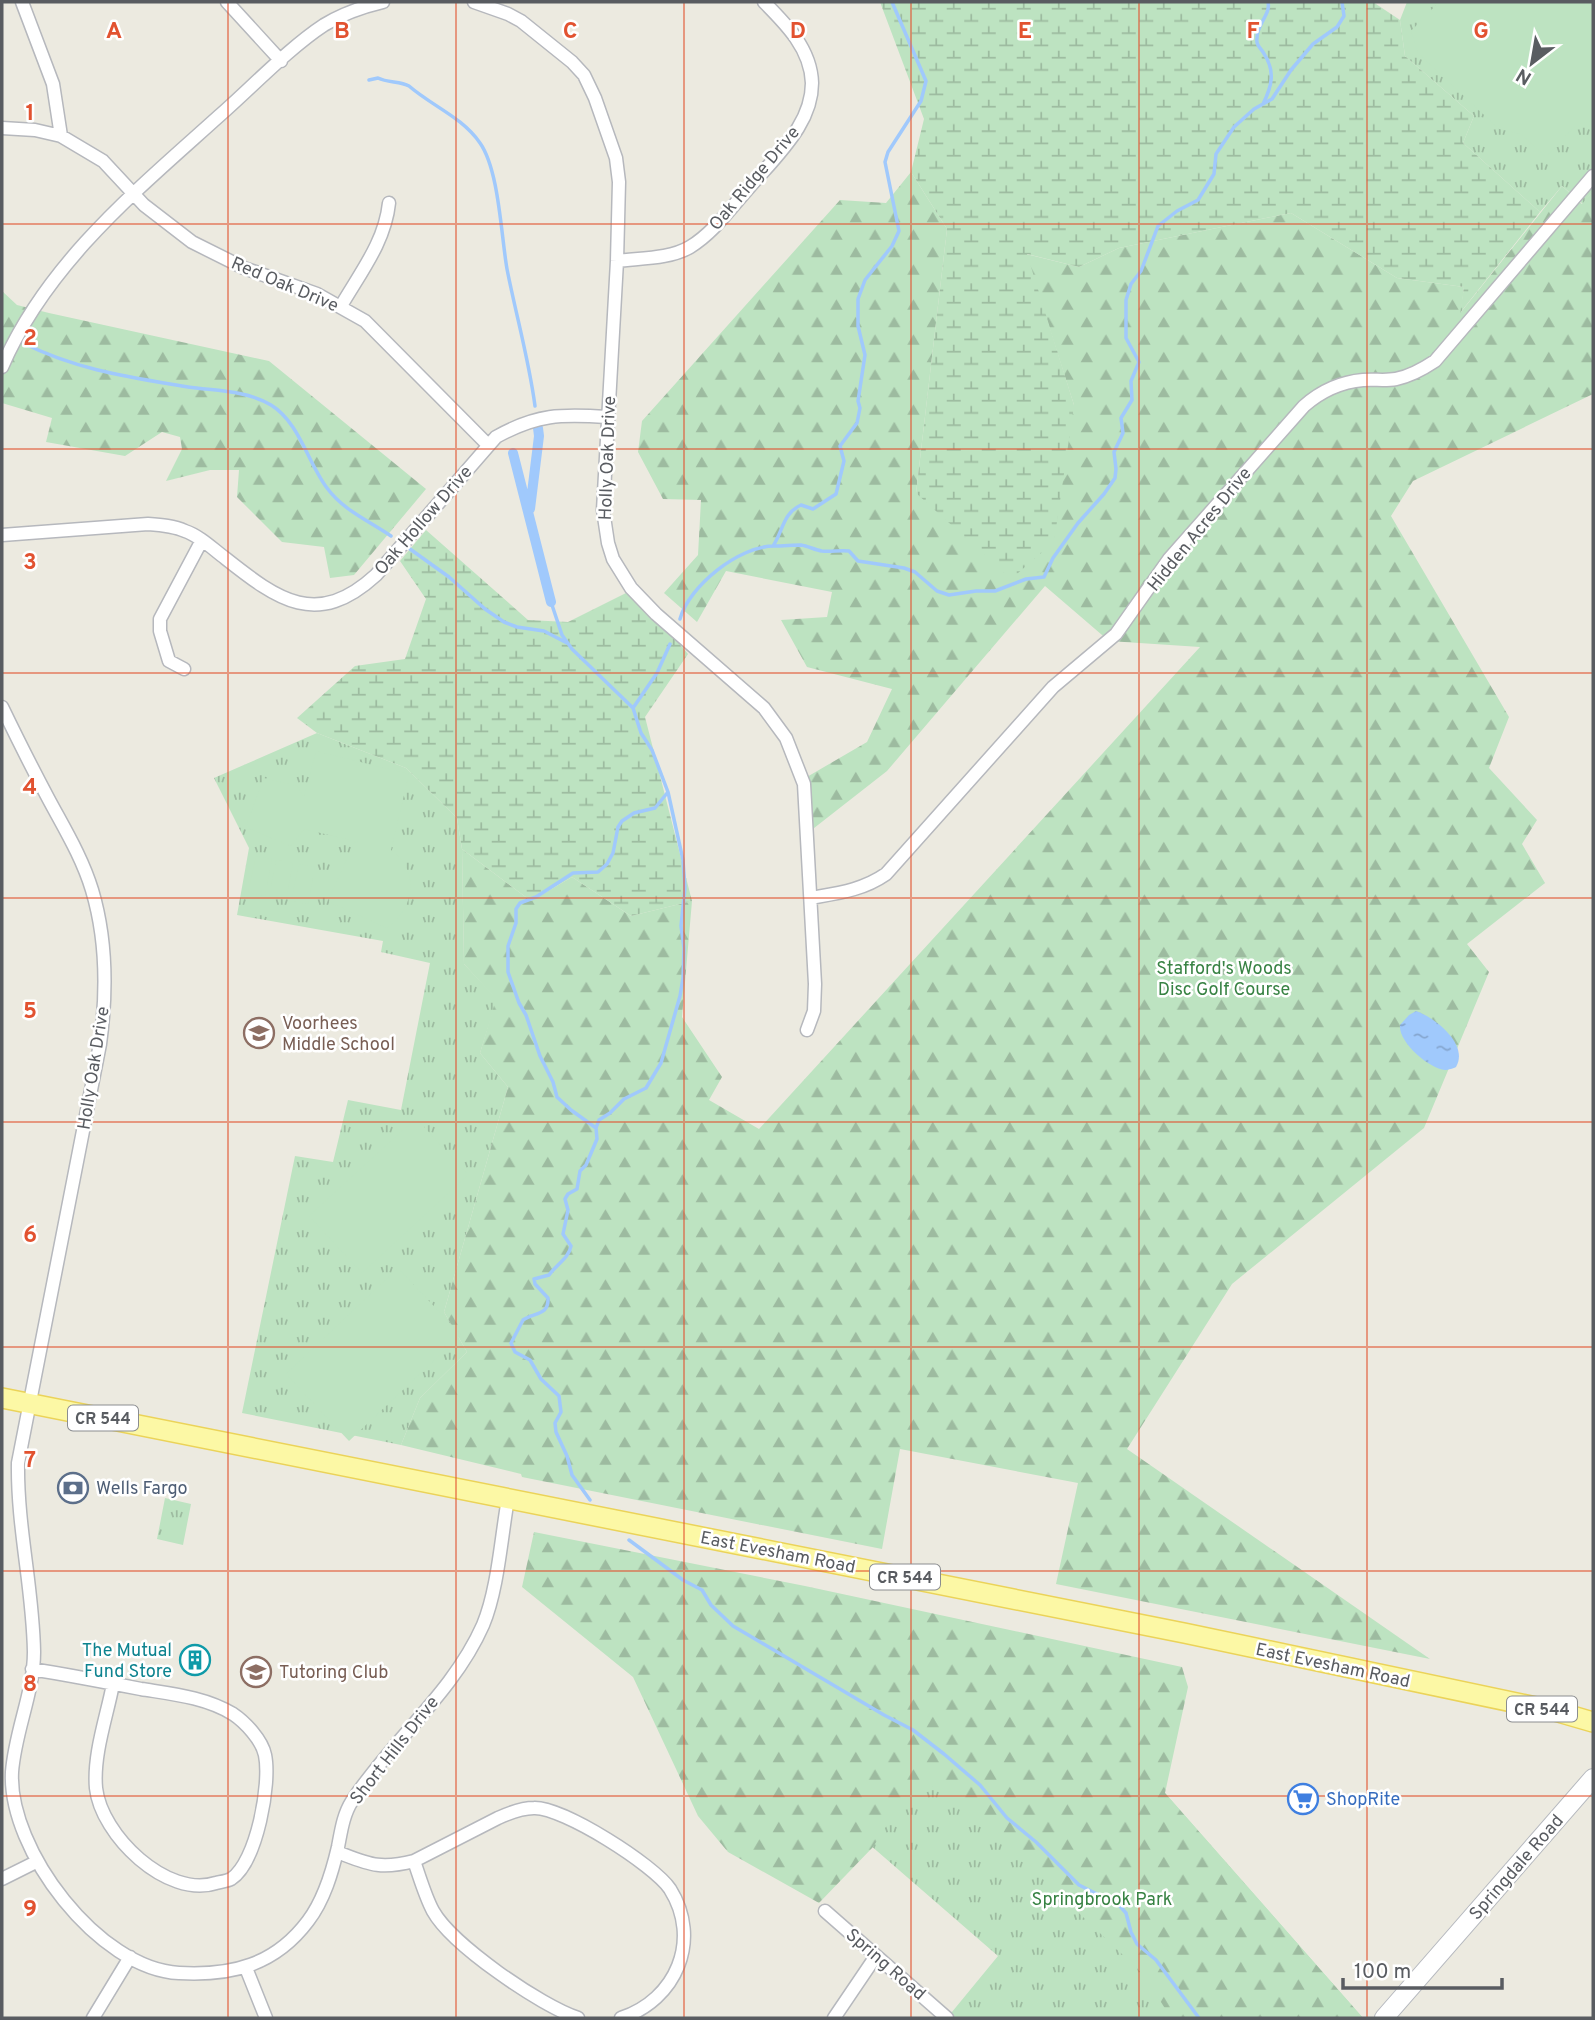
<svg xmlns="http://www.w3.org/2000/svg" width="1595" height="2020" font-family="Overpass,sans-serif">
<style>
.grass{fill:url(#grass-tufts)}
.forest{fill:url(#forest-firs)}
.wetland{fill:url(#wetland-marsh)}
.pitch{fill:#bde3c1}
.water{fill:url(#water-ripples)}
.lines{fill:none;stroke-linecap:round;stroke-linejoin:round}
.stream{stroke:#a0c9fc;stroke-width:3.5}
.canal{stroke:#a0c9fc;stroke-width:10}
.minor-casing{stroke:#b6b8bd;stroke-width:15}
.secondary-casing{stroke:#b6b9bf;stroke-width:20}
.primary-casing{stroke:#ebd359;stroke-width:22}
.minor{stroke:#fff;stroke-width:12}
.secondary{stroke:#fff;stroke-width:18}
.primary{stroke:#fcf8a5;stroke-width:19}
.grid{fill:none;stroke:#e25230;stroke-width:2;stroke-opacity:0.55}
.labels{text-anchor:middle;stroke-width:5;stroke-linejoin:round;paint-order:stroke}
.shield{fill:#fff;stroke:#8b8d90;stroke-width:2}
.shield-label{font-size:16px;font-weight:bold;fill:#595c61}
.street-label{font-size:18px;fill:#595c61;stroke:#fff}
.park-label{font-size:18px;fill:#378243;stroke:#fff}
.education-label{font-size:18px;fill:#785e54;stroke:#fff;text-anchor:start}
.service-label{font-size:18px;fill:#4e5e75;stroke:#fff;text-anchor:start}
.culture-label{font-size:18px;fill:#0d838f;stroke:#fff;text-anchor:end}
.shop-label{font-size:18px;fill:#366cbe;stroke:#fff;text-anchor:start}
.grid-label{font-size:23px;text-anchor:middle;font-weight:bold;fill:#e25230;stroke:#fff;stroke-width:5;stroke-linejoin:round;paint-order:stroke}
</style>
<defs>
<pattern id="grass-tufts" width="24" height="20" patternUnits="userSpaceOnUse" patternTransform="scale(1.75)"><rect width="24" height="20" fill="#bde3c1"/><path d="M3 7l-1-3M5 7V3M7 7l1-3M15 17l-1-3M17 17v-4M19 17l1-3" fill="none" stroke="#9dbba0"/></pattern>
<pattern id="forest-firs" width="22" height="20" patternUnits="userSpaceOnUse" patternTransform="scale(1.75)"><rect width="22" height="20" fill="#bde3c1"/><path d="M5 1l3.5 6h-7zM16 11l3.5 6h-7z" fill="#9dbba0"/></pattern>
<pattern id="wetland-marsh" width="20" height="14" patternUnits="userSpaceOnUse" patternTransform="scale(1.75)"><rect width="20" height="14" fill="#bde3c1"/><path d="M1 5h8M5 5V1M11 12h8M15 12V8" fill="none" stroke="#9dbba0"/></pattern>
<pattern id="water-ripples" width="26" height="14" patternUnits="userSpaceOnUse" patternTransform="scale(1.75)"><rect width="26" height="14" fill="#a0c9fc"/><path d="M2 4q2-2 4 0t4 0M15 11q2-2 4 0t4 0" fill="none" stroke="#85a6cf"/></pattern>
</defs>
<rect width="100%" height="100%" fill="#eceae0"/>
<path class="grass" d="M1407,2H1593V191L1583,204L1562,186L1540,212L1463,143L1474,116L1405,56L1400,20Z
M317,733L406,768L457,818L462,849L464,964L497,999L480,1053L508,1087L444,1312L467,1352L420,1398L401,1445L242,1413L295,1156L333,1162L348,1100L401,1110L430,963L381,952L383,941L237,915L249,848L214,778Z
M165,1498L191,1504L183,1545L157,1539Z
M936,1727L1165,1793L1363,2018H947L998,1956L862,1838Z"/>
<path class="forest" d="M911,172L947,229L916,493L1074,405L1026,254L1079,267L1119,248L1291,213L1397,278L1464,287L1461,312L1562,186L1582,204L1593,191V394L1413,481L1391,516L1509,717L1489,768L1537,820L1522,844L1545,883L1467,944L1489,972L1424,1128L1232,1284L1127,1449L1430,1659L1056,1584L1078,1483L900,1449L882,1549L522,1477L521,1474L401,1445L420,1398L467,1352L444,1312L508,1087L480,1053L496,999L464,964L462,849L531,901L572,877L631,916L692,901L682,1017L722,1077L709,1100L759,1129L1200,647L1109,641L1045,586L887,771L809,832L800,781L867,742L892,689L807,667L781,620L827,617L832,592L726,571L697,622L664,593L698,555L701,500L663,499L638,452L642,421L840,200L886,203Z
M2,291L17,305L49,313L269,361L426,489L354,575L330,578L324,547L282,542L237,497L239,470H210L166,481L182,449L180,437L162,432L125,456L46,442L52,418L2,403Z
M534,1532L805,1586L1182,1667L1188,1687L1165,1793L1363,2018H1171L1144,1975L940,1781L894,1814L873,1847L819,1903L728,1852L698,1816L633,1677L522,1587Z"/>
<path class="wetland" d="M880,2H1373L1400,20L1405,56L1474,116L1463,143L1540,212L1460,313L1464,287L1397,278L1291,213L1119,248L1079,267L1027,254L1074,405L1054,542L1011,579L916,493L947,229L911,172L924,119Z
M426,530L528,620L568,622L634,589L688,654L645,717L692,901L631,916L572,877L531,901L462,849L457,818L406,768L317,733L297,718L355,666L405,659L426,599L400,561Z"/>
<path class="pitch" d="M1439,2H1593V121L1577,124L1546,157L1521,134L1499,129L1418,53L1411,31Z
M316,751L409,774L391,850C420,871 415,908 387,928L329,902L330,896L354,843L358,842L304,829L291,846L250,829L247,823L264,778L297,786L304,797Z
M256,856L272,859L265,896L248,892Z
M276,860L293,863L286,900L269,897Z
M299,864L315,867L308,904L291,901Z
M416,1118L468,1175L362,1273L309,1216Z
M398,1268L461,1335L349,1441L286,1374Z"/>
<path class="water" d="M1416,1011C1436,1018 1469,1045 1456,1067C1454,1068 1448,1070 1445,1070C1429,1069 1398,1042 1400,1025L1409,1015Z"/>
<g class="lines">
<path class="stream" d="M369,80L378,78C388,83 400,81 409,86C432,106 462,117 480,143C499,170 501,235 507,269C516,315 529,360 535,406
M1263,104C1272,86 1276,71 1263,52C1259,47 1256,44 1257,38C1257,24 1271,14 1268,2
M23,343C77,370 129,377 188,387C215,391 246,390 271,405C299,422 308,463 327,488C343,510 369,521 391,536
M773,546C783,531 783,513 801,505L813,509L836,494L844,461L840,446L857,423L860,408L858,401L865,355L858,326V299L865,280L892,246L899,231L885,162L888,152L921,101L926,81L892,2
M410,549L449,577L485,609L504,622L517,627L544,631L567,643
M551,602L562,635L572,649L633,708L641,733L652,750L668,792L683,860L685,888L681,926L684,948L683,978L680,996L661,1063L646,1088L624,1099L610,1113L599,1120L596,1128L597,1139L586,1165L580,1171L577,1189L568,1194L565,1199L568,1210L563,1234L571,1246C569,1258 556,1265 549,1275L534,1279L535,1284L548,1298C549,1316 534,1312 523,1320L511,1343L515,1352L530,1360L541,1379L559,1396L561,1412L555,1423L556,1432L567,1456L572,1475L590,1500
M680,619C689,586 739,546 774,546C783,546 793,545 801,545C808,546 815,550 822,551C831,552 840,550 849,551L858,561L904,568L915,572L937,591L949,595L976,591H995L1026,579L1044,577L1053,558L1078,523L1104,494L1115,478L1116,469L1114,452L1123,433L1121,418L1132,400L1131,381L1139,362L1126,338V300L1131,284L1141,271L1158,226L1177,211L1198,200L1214,174L1216,154L1234,127L1254,109L1272,99L1291,70L1313,44L1337,27L1344,16L1342,2
M633,708L657,673L670,644
M596,1128L571,1110L557,1097L553,1082L540,1056L526,1015L519,1003L508,972V946L516,923V909L520,903L536,897L573,873L598,872L607,864L613,853L618,827L622,821L634,813L655,808L668,792
M629,1540L683,1580L702,1590L711,1605L733,1626L884,1715L913,1730L944,1754L980,1785L1007,1818L1036,1842L1079,1885L1119,1905L1126,1913L1131,1932L1137,1944L1156,1960L1199,2018"/>
<path class="canal" d="M513,453L551,602
M530,509L539,436L538,428"/>
<g class="minor-casing">
<path id="minor" d="M22,2L53,84L61,136
M227,2L281,61
M474,2L508,14L521,21L572,62L584,75L595,98L616,158L619,182L617,261L603,510L608,543L613,559L631,588L656,614L764,708L786,738L804,784L815,984L814,1011L807,1030
M2,128L35,130L61,136L103,161L144,205L192,242L244,268L317,294L365,321L488,445
M617,261C641,258 670,259 690,247C713,233 730,209 747,190C764,170 784,151 798,128C806,115 812,98 812,83C811,49 786,24 764,2
M341,306C360,273 385,242 389,203
M2,367C47,263 137,190 219,116C251,88 289,48 324,25C342,14 362,7 383,2
M2,535L148,524C161,525 174,526 185,531C200,536 213,549 225,558C278,600 317,629 376,575L496,437C537,414 561,414 607,417
M184,669L169,661L160,631V619L202,540
M2,707C17,738 32,768 48,798C64,828 82,857 92,890C107,940 107,993 100,1044L18,1463C17,1527 33,1588 34,1652C34,1692 15,1731 12,1772C8,1850 99,1969 179,1973C232,1976 275,1965 308,1921C324,1900 332,1873 338,1847C341,1832 343,1815 352,1801C392,1740 453,1693 483,1625C498,1589 501,1538 508,1499
M811,898C839,893 863,890 886,874L1053,687L1116,634L1169,559L1304,406C1321,391 1341,382 1363,380C1374,379 1385,381 1396,379C1411,376 1423,369 1435,361L1593,176
M32,1669C68,1675 105,1682 141,1689C172,1694 205,1697 233,1714C245,1722 262,1740 265,1755C271,1783 257,1862 231,1879C227,1881 220,1882 216,1883C167,1899 101,1835 96,1788C93,1754 107,1716 113,1684
M337,1852C369,1864 379,1870 414,1861
M2,1879L36,1862
M825,1911L947,2018
M246,1968L266,2018
M93,2018L130,1957
M578,2018C541,2006 452,1945 433,1911C425,1896 420,1878 414,1861L498,1818C509,1813 522,1808 534,1808C563,1807 654,1865 670,1889C702,1940 676,2000 621,2018
M834,2018L876,1956"/>
</g>
<g class="secondary-casing">
<path id="secondary" d="M1384,2018L1593,1778"/>
</g>
<g class="primary-casing">
<path id="primary" d="M2,1398L1184,1633L1555,1711L1593,1722"/>
</g>
<use href="#minor" class="minor"/>
<use href="#secondary" class="secondary"/>
<use href="#primary" class="primary"/>
</g>
<path class="grid" d="M228,2V2018M456,2V2018M684,2V2018M911,2V2018M1139,2V2018M1367,2V2018M2,224H1593M2,449H1593M2,673H1593M2,898H1593M2,1122H1593M2,1347H1593M2,1571H1593M2,1796H1593"/>
<defs>
<g id="school-ring" transform="scale(1.575)"><circle r="9.5" fill="#fff" stroke="#8d6e63" stroke-width="1.5"/><path d="M0-5L7-2L0 1L-7-2ZM-4 1L0 2.5L4 1V4Q0 6-4 4Z" fill="#8d6e63"/></g>
<g id="bank-ring" transform="scale(1.575)"><circle r="9.5" fill="#fff" stroke="#5c6f8a" stroke-width="1.5"/><path d="M-6-4H6V4H-6ZM0-2.3a2.3 2.3 0 1 0 0 4.6a2.3 2.3 0 1 0 0-4.6Z" fill="#5c6f8a"/></g>
<g id="building-ring" transform="scale(1.575)"><circle r="9.5" fill="#fff" stroke="#0f9aa8" stroke-width="1.5"/><path d="M-4-6H4V6H1V3H-1V6H-4ZM-2.5-4.3h1.7v1.8h-1.7ZM.8-4.3h1.7v1.8H.8ZM-2.5-1h1.7V.8h-1.7ZM.8-1h1.7V.8H.8Z" fill="#0f9aa8"/></g>
<g id="supermarket-ring" transform="scale(1.575)"><circle r="9.5" fill="#fff" stroke="#3f7fe0" stroke-width="1.5"/><path d="M-6-5.5h2.5l.6 2H6L4.5 2H-2.5L-4.4-4H-6ZM-1.5 3.2a1.3 1.3 0 1 0 .1 0ZM3 3.2a1.3 1.3 0 1 0 .1 0Z" fill="#3f7fe0"/></g>
</defs>
<g fill-rule="evenodd">
<use href="#school-ring" x="259" y="1033"/>
<use href="#bank-ring" x="73" y="1488"/>
<use href="#building-ring" x="195" y="1660"/>
<use href="#school-ring" x="256" y="1672"/>
<use href="#supermarket-ring" x="1303" y="1799"/>
</g>
<g class="labels">
<g class="shield">
<rect x="68" y="1405.5" width="70" height="25" rx="5"/>
<rect x="870" y="1564.5" width="70" height="25" rx="5"/>
<rect x="1507" y="1696.5" width="70" height="25" rx="5"/>
</g>
<g class="shield-label">
<text x="103" y="1424">CR 544</text>
<text x="905" y="1583">CR 544</text>
<text x="1542" y="1715">CR 544</text>
</g>
<g class="street-label">
<text transform="translate(754 178) rotate(-50)" y="6">Oak Ridge Drive</text>
<text transform="translate(285 284) rotate(23)" y="6">Red Oak Drive</text>
<text transform="translate(607 458) rotate(-88)" y="6">Holly Oak Drive</text>
<text transform="translate(423 520) rotate(-49)" y="6">Oak Hollow Drive</text>
<text transform="translate(1199 529) rotate(-51)" y="6">Hidden Acres Drive</text>
<text transform="translate(93 1068) rotate(-81)" y="6">Holly Oak Drive</text>
<text transform="translate(778 1552) rotate(11)" y="6">East Evesham Road</text>
<text transform="translate(1333 1665) rotate(12)" y="6">East Evesham Road</text>
<text transform="translate(394 1750) rotate(-52)" y="6">Short Hills Drive</text>
<text transform="translate(1516 1867) rotate(-49)" y="6">Springdale Road</text>
<text transform="translate(886 1964) rotate(41)" y="6">Spring Road</text>
</g>
<g class="park-label">
<text x="1224" y="974">Stafford's Woods<tspan x="1224" dy="21">Disc Golf Course</tspan></text>
<text x="1102" y="1905">Springbrook Park</text>
</g>
<g class="education-label">
<text x="282" y="1029">Voorhees<tspan x="282" dy="21">Middle School</tspan></text>
<text x="279" y="1678">Tutoring Club</text>
</g>
<g class="service-label">
<text x="96" y="1494">Wells Fargo</text>
</g>
<g class="culture-label">
<text x="172" y="1656">The Mutual<tspan x="172" dy="21">Fund Store</tspan></text>
</g>
<g class="shop-label">
<text x="1326" y="1805">ShopRite</text>
</g>
</g>
<g class="grid-label">
<text x="114" y="38">A</text>
<text x="342" y="38">B</text>
<text x="570" y="38">C</text>
<text x="798" y="38">D</text>
<text x="1025" y="38">E</text>
<text x="1253" y="38">F</text>
<text x="1481" y="38">G</text>
<text x="30" y="120">1</text>
<text x="30" y="345">2</text>
<text x="30" y="569">3</text>
<text x="30" y="794">4</text>
<text x="30" y="1018">5</text>
<text x="30" y="1242">6</text>
<text x="30" y="1467">7</text>
<text x="30" y="1691">8</text>
<text x="30" y="1916">9</text>
</g>
<rect width="1595" height="2020" fill="none" stroke="#595c61" stroke-width="7"/>
<g transform="translate(1532 63) rotate(211)" stroke="#ffffff" stroke-width="5" paint-order="stroke">
<path d="M0-5L12 26L0 18L-12 26Z" fill="#595c61"/>
<text y="-10" font-size="19" font-weight="bold" text-anchor="middle" fill="#595c61">N</text>
</g>
<path d="M1343 1978v10h159v-10" fill="none" stroke="#595c61" stroke-width="3.5"/>
<text x="1354" y="1978" font-size="21" fill="#595c61" stroke="#ffffff" stroke-width="5" paint-order="stroke">100 m</text>
</svg>
